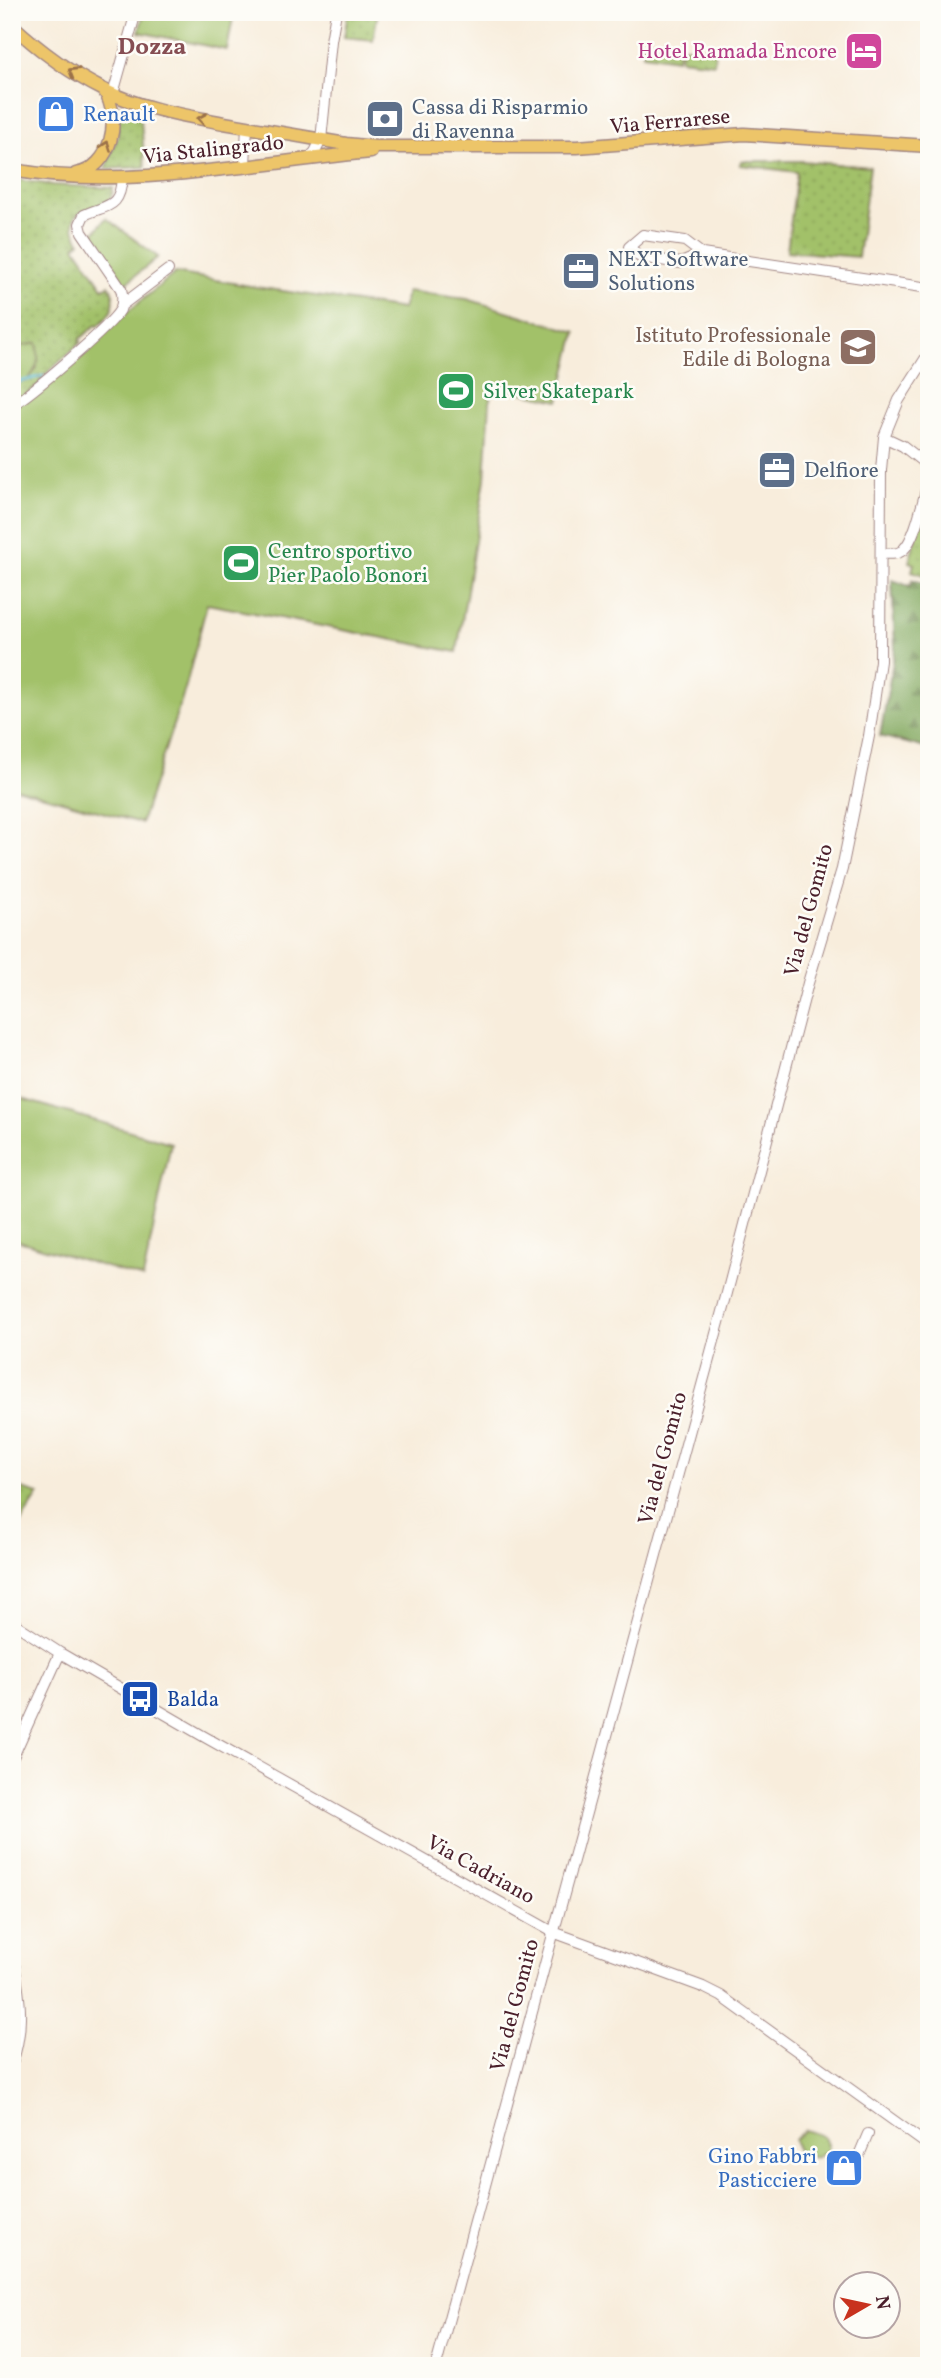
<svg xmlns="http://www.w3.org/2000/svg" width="941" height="2378" font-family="Vollkorn,serif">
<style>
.grass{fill:url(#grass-dots);stroke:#76704a;stroke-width:2}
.forest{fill:url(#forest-firs);stroke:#666344;stroke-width:2}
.park{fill:#a2c169;stroke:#76704a;stroke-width:2}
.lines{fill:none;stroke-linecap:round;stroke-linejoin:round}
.stream{stroke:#61bfdf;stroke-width:2.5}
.minor-casing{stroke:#a18684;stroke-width:12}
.major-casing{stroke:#a18684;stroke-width:15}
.minor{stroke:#fff;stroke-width:10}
.major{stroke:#edc569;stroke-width:12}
.oneway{stroke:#9c724a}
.labels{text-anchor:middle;stroke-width:5;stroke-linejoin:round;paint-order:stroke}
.hotel-label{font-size:21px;fill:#b23c85;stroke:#fdfcf7;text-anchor:end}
.service-label{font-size:21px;fill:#4e5e75;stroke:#fdfcf7;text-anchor:start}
.shop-label{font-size:21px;fill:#366cbe;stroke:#fdfcf7;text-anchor:start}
.street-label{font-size:21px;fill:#4a1f2b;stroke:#fdfcf7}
.education-label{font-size:21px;fill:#785e54;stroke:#fdfcf7;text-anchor:end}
.leisure-label{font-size:21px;fill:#27864d;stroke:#fdfcf7;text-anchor:start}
.transit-label{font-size:21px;fill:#164399;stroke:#fdfcf7;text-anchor:start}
.quarter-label{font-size:24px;font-weight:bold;fill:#864e53;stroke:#fdfcf7}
</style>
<defs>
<pattern id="grass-dots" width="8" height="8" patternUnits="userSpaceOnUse" patternTransform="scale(1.75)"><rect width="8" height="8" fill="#a2c169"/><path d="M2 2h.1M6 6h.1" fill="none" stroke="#8da55b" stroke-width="1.8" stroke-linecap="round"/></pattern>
<pattern id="forest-firs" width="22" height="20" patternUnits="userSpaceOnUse" patternTransform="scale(1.75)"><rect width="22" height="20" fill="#81a75d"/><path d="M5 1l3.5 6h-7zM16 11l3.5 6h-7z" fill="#6c874d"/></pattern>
</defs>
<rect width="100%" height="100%" fill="#fdfcf7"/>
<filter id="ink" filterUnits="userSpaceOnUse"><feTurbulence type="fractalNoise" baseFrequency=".0143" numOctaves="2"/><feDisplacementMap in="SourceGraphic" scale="14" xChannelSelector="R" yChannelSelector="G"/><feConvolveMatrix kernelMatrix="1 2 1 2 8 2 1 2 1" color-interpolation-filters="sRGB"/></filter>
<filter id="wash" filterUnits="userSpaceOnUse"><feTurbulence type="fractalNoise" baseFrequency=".00686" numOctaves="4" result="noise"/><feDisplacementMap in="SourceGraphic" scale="28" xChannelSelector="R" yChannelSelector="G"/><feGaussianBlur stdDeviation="1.57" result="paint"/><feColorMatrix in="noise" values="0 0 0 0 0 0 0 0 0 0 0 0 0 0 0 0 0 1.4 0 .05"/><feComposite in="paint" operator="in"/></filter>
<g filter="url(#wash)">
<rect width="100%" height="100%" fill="#f8eddc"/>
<path class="grass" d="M348,12H378L373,40L344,37Z
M644,42L679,46L677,59L643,54Z
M681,46L716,50L714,63L680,59Z
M118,105L143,112L141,120L145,167L105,169L118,136Z
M741,161H802L870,167L858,257L787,251L797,172L740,165Z
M12,179L53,185L113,188C113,220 54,196 80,242L75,246L103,288L109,285C119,302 112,314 98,326L96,325L79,340L81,342L47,373L38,379L46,378L12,405V384L27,381L37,368V343L12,348Z
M923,511L929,513V577L912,571L914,564L909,562Z
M12,1486L39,1494L12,1536Z"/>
<path class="forest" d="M892,580L910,586L913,580L929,585V749L880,736L895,650Z"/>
<path class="park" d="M144,12H234L227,50L139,32Z
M106,218L158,257L124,285L113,263L111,264L99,245L100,242L92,235Z
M175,273L256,287L403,309L407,291L467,299L576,332L559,401L491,386L485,479L457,652L207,604L185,689L141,823L12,787V407Z
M37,343C40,360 38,368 27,381L12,384V348Z
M12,1096L171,1143L143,1278L12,1239Z
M805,2130C820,2135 827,2134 828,2152L815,2158L798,2154L794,2139Z"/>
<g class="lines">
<path class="stream" d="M12,384L43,376"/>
</g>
</g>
<g filter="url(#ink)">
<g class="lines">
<g class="minor-casing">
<path id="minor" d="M113,94L136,12
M308,159L315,152L321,140L331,41L336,12
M245,165L247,127
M702,254L681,263L640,257L629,247L643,235L685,241L702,254L929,288
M122,305L168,270
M12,405C30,395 111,326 120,310C123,303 123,296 121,289L82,232L80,224L84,215C108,204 120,209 122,177
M884,437L903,446L927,465L929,476
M881,553C889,554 897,555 903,550C916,538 923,498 929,480
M12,1622L60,1653L203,1736L553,1932L703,1987L721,1996L929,2146
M12,1759L60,1653
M12,1953C19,1993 26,2022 12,2063
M854,2167L868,2134
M436,2366L727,1293L808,983L842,869L869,736L880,661L881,470L884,437L899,400L929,353"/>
</g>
<g class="major-casing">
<path id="major" d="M12,25C40,51 70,73 104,90C142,109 183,115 224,123C264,130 305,137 346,144L375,147H577L744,134L929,146
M12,170C127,190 256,163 371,152
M76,174C112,168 122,118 104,90"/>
</g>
<use href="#minor" class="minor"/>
<use href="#major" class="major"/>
</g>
<defs><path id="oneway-chevron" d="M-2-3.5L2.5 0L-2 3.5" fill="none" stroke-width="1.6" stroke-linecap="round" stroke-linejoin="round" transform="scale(1.75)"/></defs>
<g class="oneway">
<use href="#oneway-chevron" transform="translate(73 72) rotate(-149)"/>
<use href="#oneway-chevron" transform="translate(202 119) rotate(-170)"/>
<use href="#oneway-chevron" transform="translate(106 146) rotate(-70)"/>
</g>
</g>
<defs>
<g id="hotel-square" transform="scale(2.0125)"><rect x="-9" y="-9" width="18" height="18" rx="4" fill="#d1479c" stroke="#fdfcf7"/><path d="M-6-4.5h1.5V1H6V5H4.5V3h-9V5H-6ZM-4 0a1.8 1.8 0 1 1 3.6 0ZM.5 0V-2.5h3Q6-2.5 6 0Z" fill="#fff"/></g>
<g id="shop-square" transform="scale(2.0125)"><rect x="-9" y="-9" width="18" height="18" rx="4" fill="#3f7fe0" stroke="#fdfcf7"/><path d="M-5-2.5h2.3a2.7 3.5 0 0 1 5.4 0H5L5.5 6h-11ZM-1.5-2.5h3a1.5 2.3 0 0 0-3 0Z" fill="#fff"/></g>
<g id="bank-square" transform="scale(2.0125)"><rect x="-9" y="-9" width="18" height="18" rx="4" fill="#5c6f8a" stroke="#fdfcf7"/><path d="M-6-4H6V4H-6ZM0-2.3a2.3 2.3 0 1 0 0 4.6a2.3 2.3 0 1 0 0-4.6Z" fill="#fff"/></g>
<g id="office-square" transform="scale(2.0125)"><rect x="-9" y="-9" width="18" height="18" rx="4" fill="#5c6f8a" stroke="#fdfcf7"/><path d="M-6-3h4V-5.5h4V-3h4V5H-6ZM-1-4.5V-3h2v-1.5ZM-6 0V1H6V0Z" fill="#fff"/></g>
<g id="school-square" transform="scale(2.0125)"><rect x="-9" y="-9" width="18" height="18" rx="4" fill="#8d6e63" stroke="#fdfcf7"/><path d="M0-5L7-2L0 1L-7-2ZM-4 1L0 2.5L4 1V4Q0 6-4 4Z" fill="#fff"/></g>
<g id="stadium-square" transform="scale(2.0125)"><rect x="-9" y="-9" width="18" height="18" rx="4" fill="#2e9e5b" stroke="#fdfcf7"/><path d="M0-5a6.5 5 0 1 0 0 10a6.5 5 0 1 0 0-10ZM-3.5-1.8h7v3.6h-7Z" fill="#fff"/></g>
<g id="bus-square" transform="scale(2.0125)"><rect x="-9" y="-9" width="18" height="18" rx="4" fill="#1a4fb4" stroke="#fdfcf7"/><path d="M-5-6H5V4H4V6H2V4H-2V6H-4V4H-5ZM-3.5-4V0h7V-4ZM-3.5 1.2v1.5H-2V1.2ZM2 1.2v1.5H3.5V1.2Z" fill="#fff"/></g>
</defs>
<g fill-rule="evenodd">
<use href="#hotel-square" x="864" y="51"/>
<use href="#shop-square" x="56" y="114"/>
<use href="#bank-square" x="385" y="119"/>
<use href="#office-square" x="581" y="271"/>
<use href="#school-square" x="858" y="347"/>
<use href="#stadium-square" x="456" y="391"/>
<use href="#office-square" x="777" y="470"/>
<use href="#stadium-square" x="241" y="563"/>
<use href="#bus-square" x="140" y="1699"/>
<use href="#shop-square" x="844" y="2168"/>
</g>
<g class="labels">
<g class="hotel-label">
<text x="837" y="58">Hotel Ramada Encore</text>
</g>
<g class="service-label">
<text x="412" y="114">Cassa di Risparmio<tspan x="412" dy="24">di Ravenna</tspan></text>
<text x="608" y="266">NEXT Software<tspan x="608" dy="24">Solutions</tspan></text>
<text x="804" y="477">Delfiore</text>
</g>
<g class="shop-label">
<text x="83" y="121">Renault</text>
<text x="817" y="2163" text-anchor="end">Gino Fabbri<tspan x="817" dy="24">Pasticciere</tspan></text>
</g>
<g class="street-label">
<text transform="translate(670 121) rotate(-5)" y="7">Via Ferrarese</text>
<text transform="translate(213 149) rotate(-6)" y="7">Via Stalingrado</text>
<text transform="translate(808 910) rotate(-75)" y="7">Via del Gomito</text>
<text transform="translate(662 1458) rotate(-75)" y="7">Via del Gomito</text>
<text transform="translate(481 1869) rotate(29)" y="7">Via Cadriano</text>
<text transform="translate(514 2005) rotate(-75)" y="7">Via del Gomito</text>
</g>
<g class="education-label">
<text x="831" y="342">Istituto Professionale<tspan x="831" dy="24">Edile di Bologna</tspan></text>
</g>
<g class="leisure-label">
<text x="483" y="398">Silver Skatepark</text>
<text x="268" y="558">Centro sportivo<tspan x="268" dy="24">Pier Paolo Bonori</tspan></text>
</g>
<g class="transit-label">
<text x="167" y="1706">Balda</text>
</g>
<g class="quarter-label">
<text x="152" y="54">Dozza</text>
</g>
</g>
<rect width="941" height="2378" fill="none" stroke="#fdfcf7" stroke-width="42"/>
<g transform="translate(867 2305) rotate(81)"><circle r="33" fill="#fdfcf7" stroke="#b5a4a5" stroke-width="2"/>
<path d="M0-5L12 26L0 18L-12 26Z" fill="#c8321e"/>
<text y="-10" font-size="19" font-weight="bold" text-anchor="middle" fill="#4a1f2b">N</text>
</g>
</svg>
